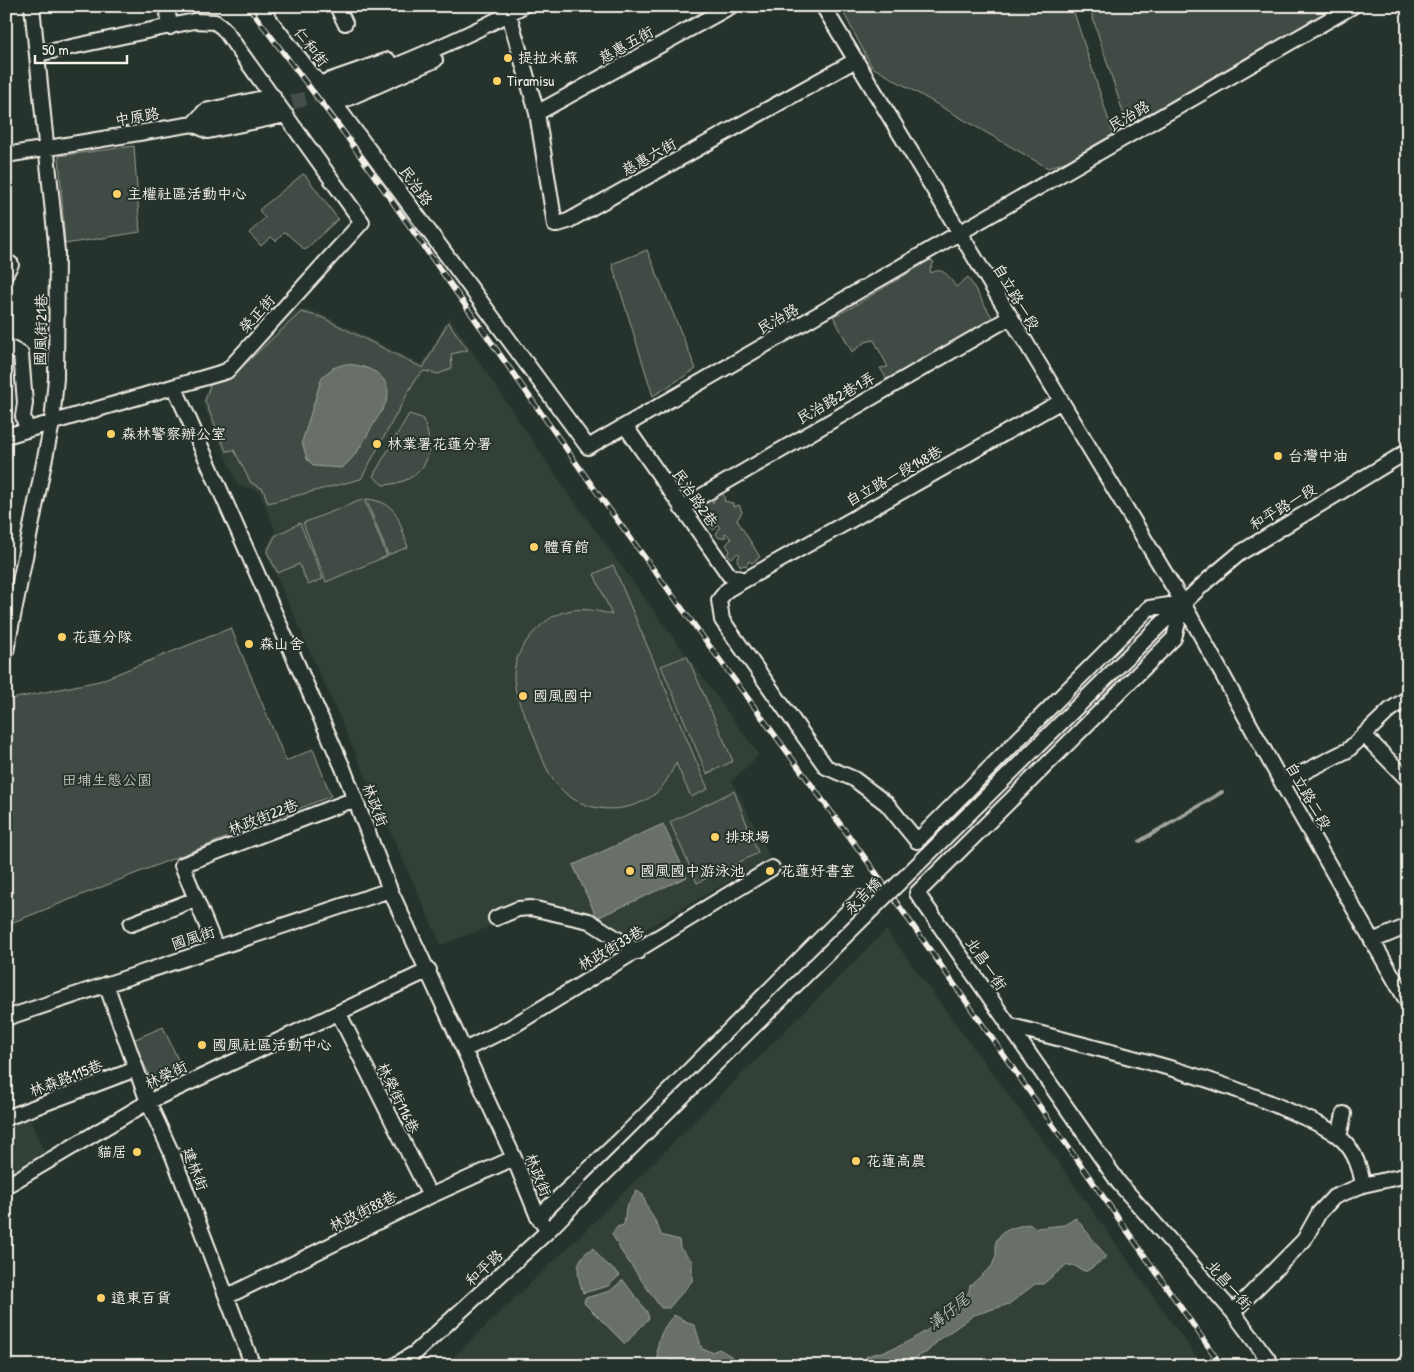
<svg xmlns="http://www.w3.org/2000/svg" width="1414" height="1372" font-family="'Patrick Hand','LXGW WenKai TC',sans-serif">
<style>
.built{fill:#333f39}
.green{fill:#414b45;stroke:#9a9e96}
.water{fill:#676f68;stroke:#9fa39b}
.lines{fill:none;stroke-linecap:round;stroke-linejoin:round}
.stream{stroke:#9fa39b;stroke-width:4}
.minor-tunnel{stroke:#455049;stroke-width:14;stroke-dasharray:14 7;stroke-linecap:butt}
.minor-casing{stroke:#f4f1e8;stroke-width:18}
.minor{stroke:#26332d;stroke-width:14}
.rail-casing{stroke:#f4f1e8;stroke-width:5.5}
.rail{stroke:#26332d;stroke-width:4;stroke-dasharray:11;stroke-linecap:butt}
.minor-bridge-casing{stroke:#f4f1e8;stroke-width:18;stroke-linecap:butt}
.minor-bridge{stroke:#26332d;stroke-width:14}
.poi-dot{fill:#ffd166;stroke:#26332d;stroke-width:2}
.labels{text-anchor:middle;stroke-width:4;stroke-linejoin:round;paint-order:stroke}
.street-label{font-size:15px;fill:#f4f1e8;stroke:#26332d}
.poi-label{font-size:15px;fill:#f4f1e8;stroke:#26332d;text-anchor:start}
.park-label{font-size:15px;fill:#bebfb7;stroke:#26332d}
.water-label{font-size:16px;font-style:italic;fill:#bcbdb5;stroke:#26332d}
</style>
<rect width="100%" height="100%" fill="#26332d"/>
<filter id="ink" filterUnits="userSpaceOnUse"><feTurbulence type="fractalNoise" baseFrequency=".02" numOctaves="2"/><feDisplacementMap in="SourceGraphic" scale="10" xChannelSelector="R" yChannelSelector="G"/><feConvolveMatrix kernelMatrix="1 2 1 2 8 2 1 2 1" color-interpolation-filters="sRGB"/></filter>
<g filter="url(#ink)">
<path class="built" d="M300,309L321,314L422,365L449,317L563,486L759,755L732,781L770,858L628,939L542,907L441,945L265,551L275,530L259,491L238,485L202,402L209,384L228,378L294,310Z
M886,930L1045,1144L1203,1366H444L585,1231Z
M27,1114L48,1159L6,1181V1121Z"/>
<path class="green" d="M840,6H1072L1116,143L1048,168L872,67Z
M1089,6H1327L1329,10L1128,128Z
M134,146L140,232L65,244L59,156Z
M303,174L306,176L338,219L305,250L285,232L276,241L271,237L261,246L249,233L265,218L259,210Z
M647,250L696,369L653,396L612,264Z
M930,260L934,262L930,269L931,273C944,266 949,277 956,287L968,277L993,319L889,382L880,368L888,367L874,340L865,342L852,352L833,316L849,309Z
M301,312L321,317L423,368L448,322L468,350L451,354L452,368L439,374L424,371L416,378L361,479L268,503L263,489L251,483L234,450L226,451L205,401L210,385L228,380Z
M409,414L422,418C440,454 423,483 383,485L373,476Z
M719,490L725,497L724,501L733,503V507L739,505L742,512L737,520L760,557L752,563L749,561L746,566L744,565L741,567L737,560L740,555L738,553L732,558L727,554L730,551L726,545L731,539L726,533L724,534L726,537L719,538L716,534L720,527L718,525L714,530L710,527L714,522L709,520L706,515L708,512L692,509L709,494L713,503Z
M364,499L387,556L326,582L303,523Z
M366,499C399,502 398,520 408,547L388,555Z
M300,523L323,579L308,585L299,564L278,573L267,552L275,536Z
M613,565L708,789L691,797L676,763C670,774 665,786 655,794C627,816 582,814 558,786C545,771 539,749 532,731C524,713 513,694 514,674C515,653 529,635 544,623C564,606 588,607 612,615L594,574Z
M231,628L286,761L313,749L331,796L6,925V716L11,699L99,681Z
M687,656L733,761L707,774L661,666Z
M734,791L758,853L697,883L670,822Z
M163,1027L185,1075L156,1090L133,1040Z"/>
<path class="water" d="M345,364C362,365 388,371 388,394C387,405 378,416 373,425C363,443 357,455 342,468L314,466L307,459L302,442L322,377L333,368Z
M663,824L687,877L597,918L573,865Z
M637,1191L643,1195C647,1211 657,1220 661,1235L679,1240L680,1248L692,1261V1281L669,1308H661L621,1251L612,1234L616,1227L624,1225L626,1207Z
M1076,1218L1105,1255V1258L1087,1271H1084L1073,1265L1065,1266L1043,1284H1035L1009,1304L974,1315L940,1339L927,1352L899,1366H863L867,1356C877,1353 887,1351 897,1347C915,1339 969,1307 970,1286L992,1266L996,1255V1241L1002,1233L1012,1228L1028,1224L1037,1228L1064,1225Z
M593,1248L603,1261L620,1275L608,1286L583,1293C577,1274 573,1259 593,1248Z
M623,1280L647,1312L649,1318L625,1344L584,1303L585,1298L610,1291Z
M674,1315L695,1326L702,1349L712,1352L719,1349L731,1356L735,1366H680L672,1360L658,1358C655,1342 663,1327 674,1315Z"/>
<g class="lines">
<path class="stream" d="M1140,841L1222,792"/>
<path class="minor-tunnel" d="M272,108L333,91"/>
<g class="minor-casing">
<path id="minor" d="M167,6L170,27
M259,6L335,104L588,447L1353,6
M337,6L345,23
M823,6L1183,603L1282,783L1408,1003
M509,14L537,113L555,225L568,221L856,60
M319,84L388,60
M333,91C398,65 462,40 523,6
M273,96L205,111L193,124L208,131L286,115
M335,104L435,60
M537,113L731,6
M6,155L193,124L272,108
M6,273L11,264
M6,346L21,354L25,403L23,416L27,430
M175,388L343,768L390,890L514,1158L538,1217L548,1231
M1060,402L727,590L719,600L722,620L826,767L854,779L887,804L917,841L1149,608L1183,603
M626,427L729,575L744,580
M6,436L227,371L362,222L223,28L215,22L194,21L38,54
M681,508L1009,318
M1183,603L1174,638L917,893L1119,1183L1233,1312L1273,1366
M1158,627L1209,579L1240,553L1408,451
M6,651L52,423L56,378L57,252L32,6
M1364,735L1408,780
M1282,783L1348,750L1390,710L1408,698
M496,918L518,909L531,908L589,921L638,952
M131,924L196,899
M1372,941L1408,926
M216,948L182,865L355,799
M106,984L148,1102L173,1156L253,1366
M339,1014L430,1196
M6,1018L390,890
M1008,1025C1099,1050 1193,1069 1280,1107C1300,1116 1321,1123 1338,1136C1354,1148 1360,1166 1363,1185
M464,1050L511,1027L772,868
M6,1118L136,1069
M1339,1137L1344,1114
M6,1186L148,1102L429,970
M538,1217L621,1139L861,898
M228,1296L430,1196L514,1158
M1233,1312L1304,1240L1319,1213L1334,1197L1363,1185L1408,1175
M394,1366L415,1353L548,1231L591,1187"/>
</g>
<use href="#minor" class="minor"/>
<g class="rail-casing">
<path id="rail" d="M248,6L344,133L596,491L876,873L1222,1366"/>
</g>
<use href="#rail" class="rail"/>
<g class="minor-bridge-casing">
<path id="minor-bridge" d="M591,1187L1158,627"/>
</g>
<use href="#minor-bridge" class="minor-bridge"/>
</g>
</g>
<g class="poi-dot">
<circle cx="508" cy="58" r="5"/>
<circle cx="497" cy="81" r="5"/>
<circle cx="117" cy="194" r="5"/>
<circle cx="111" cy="434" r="5"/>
<circle cx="377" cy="444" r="5"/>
<circle cx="1278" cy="456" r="5"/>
<circle cx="534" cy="547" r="5"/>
<circle cx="62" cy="637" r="5"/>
<circle cx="249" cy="644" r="5"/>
<circle cx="523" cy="696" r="5"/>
<circle cx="715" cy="837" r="5"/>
<circle cx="630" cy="871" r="5"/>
<circle cx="770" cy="871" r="5"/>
<circle cx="202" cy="1045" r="5"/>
<circle cx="137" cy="1152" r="5"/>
<circle cx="856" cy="1161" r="5"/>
<circle cx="101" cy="1298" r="5"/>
</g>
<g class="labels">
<g class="street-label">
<text transform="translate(626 45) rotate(-29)" y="5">慈惠五街</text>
<text transform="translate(311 47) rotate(52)" y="5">仁和街</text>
<text transform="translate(1129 116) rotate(-30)" y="5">民治路</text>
<text transform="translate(137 117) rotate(-10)" y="5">中原路</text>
<text transform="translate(649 157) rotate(-29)" y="5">慈惠六街</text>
<text transform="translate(416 186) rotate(54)" y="5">民治路</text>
<text transform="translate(1016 297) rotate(59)" y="5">自立路一段</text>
<text transform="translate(257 314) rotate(-48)" y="5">榮正街</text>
<text transform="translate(778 319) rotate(-30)" y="5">民治路</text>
<text transform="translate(41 330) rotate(-89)" y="5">國風街21巷</text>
<text transform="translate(836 398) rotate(-30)" y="5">民治路2巷1弄</text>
<text transform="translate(894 476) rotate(-29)" y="5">自立路一段148巷</text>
<text transform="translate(695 498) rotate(55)" y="5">民治路2巷</text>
<text transform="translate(1283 507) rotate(-31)" y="5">和平路一段</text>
<text transform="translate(1308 796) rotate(60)" y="5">自立路二段</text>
<text transform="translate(375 805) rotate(69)" y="5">林政街</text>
<text transform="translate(263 817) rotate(-21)" y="5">林政街22巷</text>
<text transform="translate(863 896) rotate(-45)" y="5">永吉橋</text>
<text transform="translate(193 938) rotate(-18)" y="5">國風街</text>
<text transform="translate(611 948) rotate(-30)" y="5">林政街33巷</text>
<text transform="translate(986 964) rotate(56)" y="5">北昌一街</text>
<text transform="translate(166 1075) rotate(-26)" y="5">林榮街</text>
<text transform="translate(66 1078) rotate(-21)" y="5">林森路115巷</text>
<text transform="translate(398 1098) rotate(64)" y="5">林榮街116巷</text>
<text transform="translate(195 1169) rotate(69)" y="5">建林街</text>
<text transform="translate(538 1175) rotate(68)" y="5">林政街</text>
<text transform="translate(363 1211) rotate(-26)" y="5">林政街88巷</text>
<text transform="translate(484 1268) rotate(-43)" y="5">和平路</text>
<text transform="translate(1229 1285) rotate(49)" y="5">北昌一街</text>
</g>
<g class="poi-label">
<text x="518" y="63">提拉米蘇</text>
<text x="507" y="86">Tiramisu</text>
<text x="127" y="199">主權社區活動中心</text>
<text x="121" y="439">森林警察辦公室</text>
<text x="387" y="449">林業署花蓮分署</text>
<text x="1288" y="461">台灣中油</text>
<text x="544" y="552">體育館</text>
<text x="72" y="642">花蓮分隊</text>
<text x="259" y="649">森山舍</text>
<text x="533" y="701">國風國中</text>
<text x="725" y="842">排球場</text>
<text x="640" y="876">國風國中游泳池</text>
<text x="780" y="876">花蓮好書室</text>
<text x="212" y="1050">國風社區活動中心</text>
<text x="127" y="1157" text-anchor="end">貓居</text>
<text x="866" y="1166">花蓮高農</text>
<text x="111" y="1303">遠東百貨</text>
</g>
<g class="park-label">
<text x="107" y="785">田埔生態公園</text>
</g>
<g class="water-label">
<text transform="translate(948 1311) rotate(-38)" y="6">溝仔尾</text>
</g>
</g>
<rect width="1414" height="1372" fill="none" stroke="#26332d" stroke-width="25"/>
<rect x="12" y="12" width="1389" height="1347" fill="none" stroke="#f4f1e8" stroke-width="2" filter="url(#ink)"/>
<path d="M35 55v8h92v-8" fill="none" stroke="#f4f1e8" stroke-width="2.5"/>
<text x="42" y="55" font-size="15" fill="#f4f1e8" stroke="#26332d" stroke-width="4" paint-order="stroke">50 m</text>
</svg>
